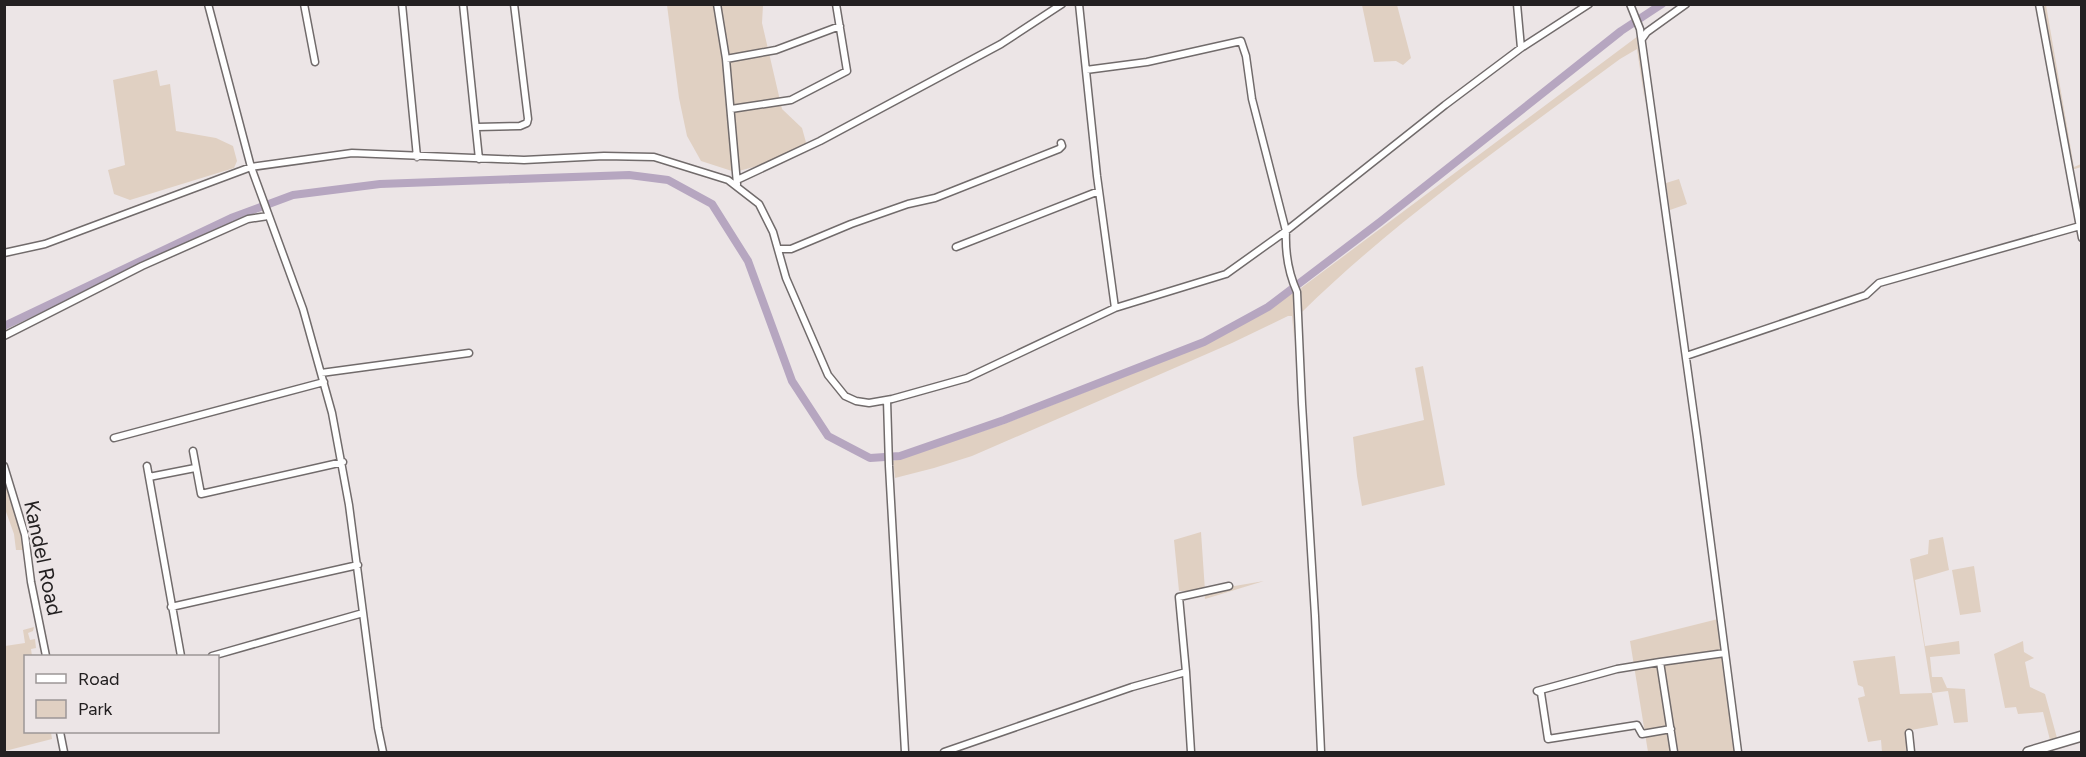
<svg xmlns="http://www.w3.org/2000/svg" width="2086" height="757" font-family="Figtree,sans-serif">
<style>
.green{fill:#e0d0c2}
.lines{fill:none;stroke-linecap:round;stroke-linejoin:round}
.canal{stroke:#b6a6c0;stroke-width:8}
.street-casing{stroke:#716b6b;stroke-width:9}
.secondary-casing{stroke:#716b6b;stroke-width:12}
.street{stroke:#fff;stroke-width:6}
.secondary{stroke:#fff;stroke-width:9}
.labels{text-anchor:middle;stroke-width:5;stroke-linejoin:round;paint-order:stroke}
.street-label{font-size:21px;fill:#232021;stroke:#ece5e6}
</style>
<rect width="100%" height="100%" fill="#ece5e6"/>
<path class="green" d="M667,5H763L762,23L782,109L802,128L807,146L792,157L735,172L701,161L687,136L679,98Z
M1362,5H1397L1411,58L1403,65L1396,61L1374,62Z
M2043,5H2046L2074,167L2081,164V167L2075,169H2070Z
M1638,36L1645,103L1637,49L1620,59C1511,140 1399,217 1302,312L1301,288Z
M157,70L160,86L170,84L176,131L216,138L233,146L237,161L234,168L130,200L114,194L108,170L125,165L113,80Z
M1679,179L1687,204L1670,210L1666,183Z
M1293,292L1294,338L1292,316H1288L1232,343L972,456L934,468L895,478L893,461L1004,424L1205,345L1268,310Z
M1423,366L1445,485L1362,506L1357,476L1353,437L1424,420L1415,368Z
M4,475L21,529L24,550H16L14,534L5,509Z
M1201,532L1205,591L1264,581L1205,599L1204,591H1179L1174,540Z
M1943,537L1949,570L1915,580L1925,646L1959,641L1960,654L1930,657L1932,677H1942L1947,688L1965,689L1968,722L1954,723L1948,691L1932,693L1938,725L1906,731V752H1882L1881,740L1868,742L1858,698L1865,696L1863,687L1858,685L1853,661L1895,656L1900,694L1932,693L1910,559L1928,554L1929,540Z
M1974,566L1981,612L1960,615L1952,570Z
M1718,619L1735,752H1648L1630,641Z
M34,627L33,631L28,633L30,640L35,639L36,648L31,649L32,656H38H26V732H51L52,739L5,751V646L25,643L23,630Z
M2023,641L2024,652L2034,658L2025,662L2030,687L2045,694L2057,738L2050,740L2043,712L2018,714L2016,707L2005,708L1994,654Z"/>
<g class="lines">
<path class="canal" d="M4,326L231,218L293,195L380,184L629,175L668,180L712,204L748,261L792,381L828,436L870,458L900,456L1004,420L1204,342L1268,307L1380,222L1621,31L1662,4"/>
<g class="street-casing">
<path id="street" d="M208,4L251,167L303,309L332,413L349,505L378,728L383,752
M304,4L315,62
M402,4L417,157
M463,4L479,159
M717,4L726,59L737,184
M1517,4L1521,48
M1630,4L1640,29L1697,437L1738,752
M2039,4L2082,238
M1642,39L1647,32L1686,4
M726,59L776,50L840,26
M1086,70L1147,62L1241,41L1246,56L1252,99L1286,231C1285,253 1288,272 1297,292L1302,404L1315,616L1321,752
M731,109L791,100L847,71L836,4
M477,127L520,126L527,123L528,119L514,4
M737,180L820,141L1001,44L1062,4
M956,247L1099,191
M778,249H791L851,224L908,204L935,198L1059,149L1062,146L1061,143
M4,253L45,244L251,167L352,153L524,160L604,156L654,157L728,180L759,204L773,232L786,278L828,375L845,396L856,401L869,403L892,399L967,378L1115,308L1097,176L1079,4
M1115,308L1226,274L1286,231L1445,105L1521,48L1589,4
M4,336L142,266L248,219L268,216
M1686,356L1866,295L1879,283L2080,226
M321,373L469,353
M887,400L889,466L905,752
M114,438L324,382
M193,451L201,494L343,462
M4,466L25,535L31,582L46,656
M147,466L181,656
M149,477L195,468
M171,607L358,565
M212,656L363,613
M1660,662L1617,669L1537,691L1541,693L1548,739L1637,725L1642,734L1671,729
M1186,672L1191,752
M60,732L64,752
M1909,733L1911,752
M944,752L1132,687L1186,672L1179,597L1229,586
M1674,752L1660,662L1725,653"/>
</g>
<g class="secondary-casing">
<path id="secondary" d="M2028,752L2082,736"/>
</g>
<use href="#street" class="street"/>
<use href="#secondary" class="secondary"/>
</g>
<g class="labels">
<g class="street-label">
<text transform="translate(43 558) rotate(78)" y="7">Kandel Road</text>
</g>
</g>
<rect width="2086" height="757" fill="none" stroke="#232021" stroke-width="12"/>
<rect x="24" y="655" width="195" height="78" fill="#ece5e6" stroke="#9c9697" stroke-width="1.5"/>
<rect x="36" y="674" width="30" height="9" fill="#ffffff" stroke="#9c9697" stroke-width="1.5"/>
<text x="78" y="685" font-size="18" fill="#232021">Road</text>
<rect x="36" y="700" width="30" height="18" fill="#e0d0c2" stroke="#9c9697" stroke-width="1.5"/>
<text x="78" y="715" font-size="18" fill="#232021">Park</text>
</svg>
